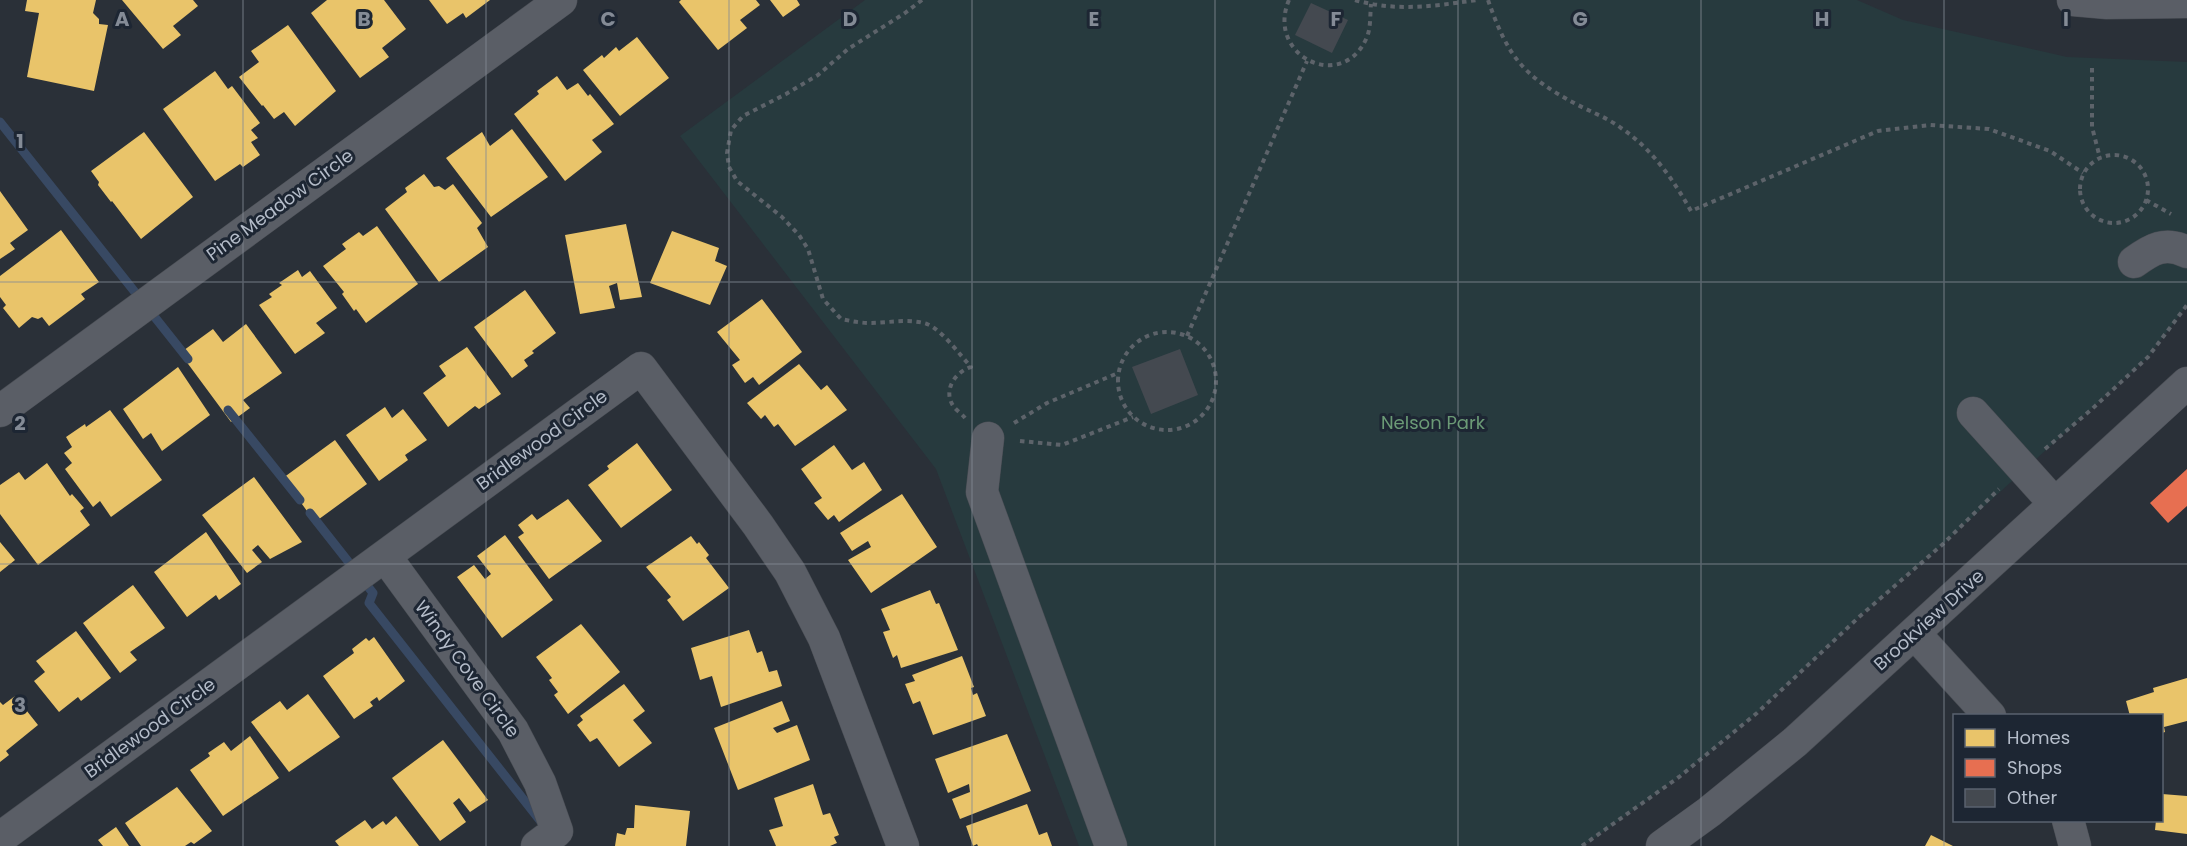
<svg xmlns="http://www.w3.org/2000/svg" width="2187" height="846" font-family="Poppins,sans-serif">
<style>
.green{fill:#273a3e}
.homes{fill:#e9c46a}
.shops{fill:#e76f51}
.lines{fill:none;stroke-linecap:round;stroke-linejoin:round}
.stream{stroke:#384963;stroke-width:9}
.building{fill:#444950}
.minor-casing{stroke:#484c53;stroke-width:33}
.path{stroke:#5d636a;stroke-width:4;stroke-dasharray:4.5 4.5;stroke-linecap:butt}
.minor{stroke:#5a5e66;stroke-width:32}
.grid{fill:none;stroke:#848b96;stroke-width:1.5;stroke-opacity:0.55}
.labels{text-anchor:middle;stroke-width:6;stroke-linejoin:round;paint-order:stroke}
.street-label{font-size:18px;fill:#b4bcc9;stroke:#1d2633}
.park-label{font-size:18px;fill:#6b9a76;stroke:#1d2633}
.grid-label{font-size:20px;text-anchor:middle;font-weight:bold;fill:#848b96;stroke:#1d2633;stroke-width:6;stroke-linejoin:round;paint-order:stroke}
</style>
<rect width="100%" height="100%" fill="#2a3038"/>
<path class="green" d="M865,0H1857L1903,20L2067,57L2187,62V305L2148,357L1943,544L1859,617L1757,713L1679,777L1593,839L1582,846H1079L936,469L680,136Z"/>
<path class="homes" d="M27,0H96L93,13L99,19V24L108,25L94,91L27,77L39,13L25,11Z
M122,0H193L198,6L173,26L181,35L163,49Z
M327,0H384L406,29L382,48L389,57L360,78L311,13Z
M429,0H490L466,18L463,13L447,24Z
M681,0H756L760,5L740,20L747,28L718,50L679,2Z
M770,0H797L800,5L783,17Z
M288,25L336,91L295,126L284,112L274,119L263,105L262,106L239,77L259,62L251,51Z
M637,37L669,78L620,116L583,70L602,55L604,58L616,47L619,51Z
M215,71L228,89L232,86L260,123L251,130L258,138L251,142L260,155L243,167L240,164L215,181L163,109Z
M557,76L567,90L578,83L588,96L590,94L614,124L592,140L602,152L565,181L514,114L539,94L537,91Z
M512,129L548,177L491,217L446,158L482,132L490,146Z
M144,132L193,197L141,239L112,201L111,202L98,185L99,182L91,171Z
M424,174L434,187L439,186L445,190L453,184L482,223L477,228L488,247L439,282L385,209L407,192L405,188Z
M0,191L28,230L10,243L15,249L0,259Z
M626,224L642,297L620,300L617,283L609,286L615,308L580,314L565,235Z
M377,226L418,284L366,323L356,309L354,311L342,294L344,292L323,266L346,249L342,244L359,232L363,236Z
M61,230L99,282L81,294L85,299L49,326L42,317L38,319L32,317L19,328L3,308L6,305L0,297V276Z
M672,231L719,248L715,261L727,266L710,305L650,283Z
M298,270L302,277L310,271L337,308L316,323L325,333L295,354L259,305L272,297L269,294L282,285L279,283Z
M525,290L556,333L532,351L534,353L524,360L528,366L512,378L474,327Z
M762,299L802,352L759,385L753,377L745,383L732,365L740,360L717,332Z
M246,324L282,373L243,400L250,408L231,422L180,353L213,329L223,342Z
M467,347L501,394L479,409L475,406L448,427L423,393L446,376L439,366Z
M799,364L821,390L827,385L847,410L795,446L778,424L774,427L765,415L761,419L747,403Z
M178,367L210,415L162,451L151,433L143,439L123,409Z
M385,407L392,418L403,409L427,440L405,455L408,460L379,481L346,435Z
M110,410L162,480L111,517L100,501L93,507L65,469L72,463L64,453L72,447L66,437L85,424L86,427Z
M335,440L367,484L315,522L283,478Z
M637,443L672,490L621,528L588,485L609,469L607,466Z
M834,445L852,470L864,462L882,490L839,522L834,515L828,520L814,503L822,498L801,469Z
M47,463L70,496L72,494L84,508L80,511L90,525L38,565L0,514V485L19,472L25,480Z
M254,477L302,542L270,559L258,545L252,550L262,562L247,573L202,515Z
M902,494L937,547L871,593L848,560L871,547L868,541L852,551L840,533Z
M568,499L602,541L549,579L518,537L524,533L518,525L532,514L537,520Z
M206,532L241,584L219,600L216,595L187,617L154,572Z
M505,535L553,600L502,638L457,577L474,565L485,579L491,574L477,556Z
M691,536L697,544L699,542L709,555L706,558L729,588L683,621L667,600L671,597L646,567Z
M0,542L15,560L0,572Z
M133,585L165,628L130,652L137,660L120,673L83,623Z
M930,590L936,604L939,603L958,650L901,668L897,655L893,658L883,632L890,630L881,609Z
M581,624L620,672L568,714L554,695L558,692L549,680L552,678L536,657Z
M749,630L757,653L762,651L769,672L777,670L782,686L721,707L712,676L700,680L691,648Z
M76,631L111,678L81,701L78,697L59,712L34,681L45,672L36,661Z
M374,637L405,681L379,701L377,697L370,702L373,706L354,719L323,676L354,653L352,649L366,638L369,641Z
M962,656L974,687L971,688L973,695L977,693L986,716L933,735L920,701L913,704L905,684L915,681L912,675Z
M2187,678V721L2164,727L2165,732L2162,733V716H2130L2126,701L2154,692L2153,688Z
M624,684L645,711L633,720L652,743L619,767L597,738L590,742L577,725L583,720L580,716Z
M308,694L340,737L289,772L251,722L280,701L287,710Z
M15,696L38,725L6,751L9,755L0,762V702L3,705Z
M782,701L790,721L773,728L777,733L797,725L810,760L738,790L714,728Z
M1007,734L1031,791L960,819L952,799L970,792L969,784L948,793L935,759Z
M250,736L279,778L223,816L190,770L210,756L208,753L224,742L231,751Z
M443,740L488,800L470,812L459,798L453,803L466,822L440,841L392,778Z
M813,784L823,815L830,813L839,835L834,837L837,843L830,846H776L769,830L783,826L774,798Z
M177,787L212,831L194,844L191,842L185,846H141L125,823Z
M2162,794L2187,796V834L2155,830L2156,820H2162Z
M1027,804L1039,835L1047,832L1052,846H978L977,844L973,846L966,826Z
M635,805L690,811L686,846H615L617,833L625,835L627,828H634Z
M396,816L419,846H339L335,841L365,820L372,829L383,821L386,825Z
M116,827L129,846H103L98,840Z
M1931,835L1953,846H1925Z"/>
<path class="shops" d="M2187,469V506L2168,523L2150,503Z"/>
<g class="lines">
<path class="stream" d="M0,122L188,359
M228,410L300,500
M310,513L373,593L369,603L542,823"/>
</g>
<path class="building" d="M1311,3L1348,20L1332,53L1295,35Z
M1180,349L1198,395L1151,414L1132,367Z"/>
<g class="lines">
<g class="minor-casing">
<path id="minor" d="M2073,0L2107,3L2187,2
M2134,262C2152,249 2165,241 2187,252
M0,411L561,0
M1973,413L2055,504
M988,438L982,492L1111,846
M385,556L513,731L540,783L557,831L537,846
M1915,634L1990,716
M2068,820L2075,846
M0,838L641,368L758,525L790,572L824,638L903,846
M1662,846L1709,812L1795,742L2187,383"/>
</g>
<path class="path" d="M922,0L905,13L848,49L818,75L786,94L743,116L731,130L727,153L729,167L737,181L782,217L799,235L808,249L823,299L841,319C851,321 860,323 870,323C888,323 909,318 927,324C942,330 960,355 971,367C955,372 942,391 954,407C957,411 962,414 965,418
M1289,0C1265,56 1343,94 1367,37C1371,27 1370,14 1371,4
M1355,0C1396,12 1435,6 1477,0
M1488,0C1508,57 1523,76 1576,104C1591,112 1608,118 1621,128C1652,149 1673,179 1691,211L1878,131L1930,125L1989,129L2050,151L2083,173
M2092,68V127L2100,158
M2080 189a34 34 0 1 1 68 0a34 34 0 1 1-68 0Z
M2146,200L2171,214
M1118 381a49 49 0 1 1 98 0a49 49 0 1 1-98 0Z
M1187,336L1307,61
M1014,423L1047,403L1118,373
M1020,441L1062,445L1133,417
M2045,449L2092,409L2148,357L2187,305
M1582,846L1679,777L1757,713L1859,617L1943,544L1999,489"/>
<use href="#minor" class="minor"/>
</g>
<path class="grid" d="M243,0V846M486,0V846M729,0V846M972,0V846M1215,0V846M1458,0V846M1701,0V846M1944,0V846M0,282H2187M0,564H2187"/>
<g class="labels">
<g class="street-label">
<text transform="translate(280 205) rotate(-36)" y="6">Pine Meadow Circle</text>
<text transform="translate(542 440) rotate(-36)" y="6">Bridlewood Circle</text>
<text transform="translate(1929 620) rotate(-42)" y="6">Brookview Drive</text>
<text transform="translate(467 669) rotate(54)" y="6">Windy Cove Circle</text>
<text transform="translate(150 728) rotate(-36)" y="6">Bridlewood Circle</text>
</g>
<g class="park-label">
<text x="1433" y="429">Nelson Park</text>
</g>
</g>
<g class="grid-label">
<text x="122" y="26">A</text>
<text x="364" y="26">B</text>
<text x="608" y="26">C</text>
<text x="850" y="26">D</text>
<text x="1094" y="26">E</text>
<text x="1336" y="26">F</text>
<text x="1580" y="26">G</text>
<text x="1822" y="26">H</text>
<text x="2066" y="26">I</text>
<text x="20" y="148">1</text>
<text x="20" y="430">2</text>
<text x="20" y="712">3</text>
</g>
<rect x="1953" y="714" width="210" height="108" fill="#1d2633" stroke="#59626f" stroke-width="1.5"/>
<rect x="1965" y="729" width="30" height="18" fill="#e9c46a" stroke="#59626f" stroke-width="1.5"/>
<text x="2007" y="744" font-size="18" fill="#b4bcc9">Homes</text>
<rect x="1965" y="759" width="30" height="18" fill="#e76f51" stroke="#59626f" stroke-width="1.5"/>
<text x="2007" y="774" font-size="18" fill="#b4bcc9">Shops</text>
<rect x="1965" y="789" width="30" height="18" fill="#444950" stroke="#59626f" stroke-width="1.5"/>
<text x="2007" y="804" font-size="18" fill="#b4bcc9">Other</text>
</svg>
